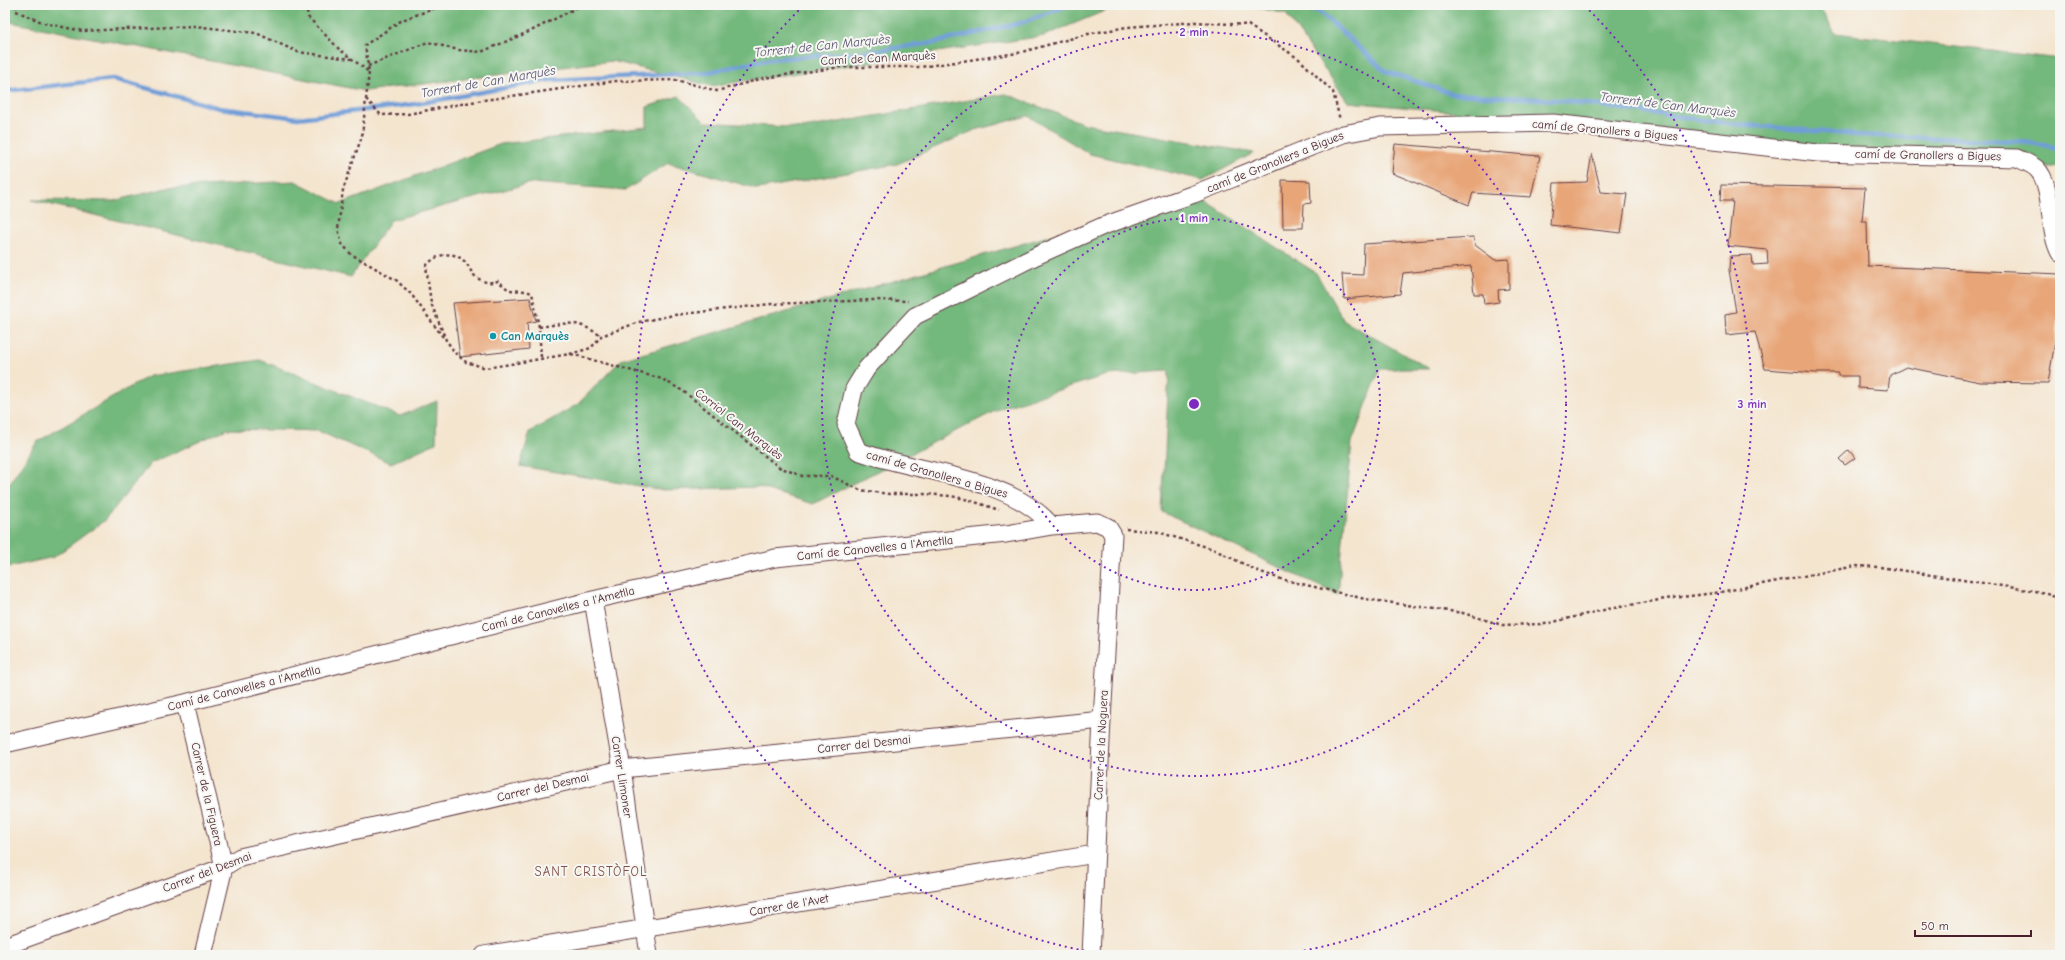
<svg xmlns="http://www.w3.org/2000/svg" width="2065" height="960" font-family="'Comic Neue',sans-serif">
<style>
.forest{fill:#73b87c;stroke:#5e6c54}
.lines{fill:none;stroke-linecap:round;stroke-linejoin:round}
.stream{stroke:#6f9dd8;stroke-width:4.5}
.building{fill:#e8a577}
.street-casing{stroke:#643d44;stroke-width:19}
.path{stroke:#643d44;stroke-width:2.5;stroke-dasharray:3 3;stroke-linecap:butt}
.street{stroke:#fff;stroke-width:17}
.ring{fill:none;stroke:#7b2cbf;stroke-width:2;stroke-dasharray:2 4}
.culture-dot{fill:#0f9aa8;stroke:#f6f6f2;stroke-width:1.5}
.labels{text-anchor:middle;stroke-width:4;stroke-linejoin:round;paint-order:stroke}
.street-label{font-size:12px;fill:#4a1f2b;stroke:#f6f6f2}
.culture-label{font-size:12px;font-weight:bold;fill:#0d838f;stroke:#f6f6f2;text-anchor:start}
.water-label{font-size:13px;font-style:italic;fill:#595170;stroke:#f6f6f2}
.neighbourhood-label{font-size:13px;letter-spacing:1px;fill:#814e46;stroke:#f6f6f2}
.centre{fill:#7b2cbf;stroke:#f6f6f2;stroke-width:2}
.ring-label{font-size:12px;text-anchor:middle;font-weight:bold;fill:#7b2cbf;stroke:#f6f6f2;stroke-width:4;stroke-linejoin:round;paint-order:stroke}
</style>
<rect width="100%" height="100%" fill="#f6f6f2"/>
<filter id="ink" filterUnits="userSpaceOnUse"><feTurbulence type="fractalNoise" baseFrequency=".025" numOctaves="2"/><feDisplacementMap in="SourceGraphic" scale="8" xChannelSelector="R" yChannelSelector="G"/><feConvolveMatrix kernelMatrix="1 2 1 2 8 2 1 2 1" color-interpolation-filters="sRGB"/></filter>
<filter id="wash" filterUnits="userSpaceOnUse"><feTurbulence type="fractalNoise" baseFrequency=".012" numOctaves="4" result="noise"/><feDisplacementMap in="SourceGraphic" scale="16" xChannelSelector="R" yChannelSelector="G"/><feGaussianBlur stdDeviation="0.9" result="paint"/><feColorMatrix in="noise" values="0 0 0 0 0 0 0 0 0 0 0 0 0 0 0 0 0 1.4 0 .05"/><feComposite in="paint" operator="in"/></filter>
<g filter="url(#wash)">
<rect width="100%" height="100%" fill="#f4e5cf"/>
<path class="forest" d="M5,5H1119L1044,36L711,86L612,61L365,91L5,21Z
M1247,5H1818L1835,33L2060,59V168L1348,102L1286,14Z
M1006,94L1085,124L1254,153L1203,180L1090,154L1028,116L975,130L897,164L758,189L668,163L626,190L531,183L391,220L351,277L32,200L113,201L167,188L295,181L340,204L501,144L647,127V107L679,96L705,122L803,128Z
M1194,194L1316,273L1344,321L1430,369H1380L1352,442L1338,595L1162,512L1169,371L1107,375L1001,408L813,504L758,487L663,490L520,466L530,432L578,404L621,360Z
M260,360L400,416L437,401L436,443L391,463L318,431L227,429L151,463L105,520L54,557L5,568V490L37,442L149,376Z"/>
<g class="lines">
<path class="stream" d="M1299,5L1320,12L1385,71L1453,94L1557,100L1725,123L1857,135L2017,141L2060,148
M5,91L113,79L219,108L298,118L416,104L549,80L704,73L771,59L857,53L933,43L1021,23L1069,5"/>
</g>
<g id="blocks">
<path class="building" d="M1395,144L1540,156L1531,197L1473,193L1469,205L1392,173Z
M1592,154L1601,192L1627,194L1621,233L1550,225L1554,183L1587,182Z
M1282,180L1310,181L1311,203L1304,204L1303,228H1283Z
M1721,185L1865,188L1862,221H1867L1868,266L2060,274V312L2048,383L1980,382L1906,367L1890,375L1888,390L1858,388V376H1838V373H1816L1765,369L1755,332L1726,335L1725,314L1736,312L1729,270L1730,256L1752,255L1753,265L1768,264L1767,250L1728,246L1733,201H1720Z
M1473,237L1475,245L1495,260L1509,259V289L1498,290L1499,302L1484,304L1483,294H1474L1471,266L1403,273L1400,294L1344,299L1342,274L1363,275L1364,244Z
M530,298L536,321L527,323L529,349L460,357L453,303Z
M1849,450L1855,458L1845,465L1839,459Z"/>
</g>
</g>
<g filter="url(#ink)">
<use href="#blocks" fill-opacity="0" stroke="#643d44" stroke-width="1"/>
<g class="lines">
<g class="street-casing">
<path id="street" d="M1052,526C1010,476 917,473 858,451L846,424L854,389L867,368L915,316L1036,256L1103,226L1194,194L1343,134L1380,127L1553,123L1818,153L2017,158C2023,161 2032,164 2037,169C2054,186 2047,230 2060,253
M593,600L622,769L649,955
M185,703L224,867L203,955
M5,744L185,703L593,600L775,558L1006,534L1052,526L1097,522L1108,527L1113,535L1102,720L1091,955
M5,946L224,867L240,857L622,769L1102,720
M484,955L1095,854"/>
</g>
<path class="path" d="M16,5V11L44,23L82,31L194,26L256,33L298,52L351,59
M306,5L308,17L339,49L369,72
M368,66L428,42L458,50L481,52L531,31L582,5
M366,99L381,115L408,114L477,101L616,81L676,80L717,91L764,78L841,67H920L1018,53L1088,34L1127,27L1195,22L1248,25L1299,59L1333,92L1340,120
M539,327L532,293L525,291L509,290L498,281C494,282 487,283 483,281C469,275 472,268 464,261C452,249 435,255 426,266L431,303L446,340L456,354L466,362L486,368L570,354L591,348L601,336L639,322L674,315L771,304L874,300L908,301
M443,337L411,294L396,280L351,254L342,244L338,229L343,190L362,136L369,72L365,45L402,20L444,5
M571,354L662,379L683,391L779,467L802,476H831L860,490L889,494H924L951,496L969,500L999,510
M541,357L539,327C568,323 576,319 601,336
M1126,529L1158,532L1213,549L1258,571L1281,579L1365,599L1463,613L1502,625L1545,624L1608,609L1665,599L1715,593L1856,566L1880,567L2047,593L2060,600"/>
<use href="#street" class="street"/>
</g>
</g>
<g class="ring">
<circle cx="1194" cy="404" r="186"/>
<circle cx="1194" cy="404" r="372"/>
<path d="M1102 954A558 558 0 0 1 803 6M1585 6A558 558 0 0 1 1286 954"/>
</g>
<circle class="culture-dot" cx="493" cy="336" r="4"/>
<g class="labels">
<g class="street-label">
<text transform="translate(878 58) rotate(-3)" y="4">Camí de Can Marquès</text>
<text transform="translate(1605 130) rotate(5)" y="4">camí de Granollers a Bigues</text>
<text transform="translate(1928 155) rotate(1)" y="4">camí de Granollers a Bigues</text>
<text transform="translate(1275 162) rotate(-22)" y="4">camí de Granollers a Bigues</text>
<text transform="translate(739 424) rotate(38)" y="4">Corriol Can Marquès</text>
<text transform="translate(937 474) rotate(16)" y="4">camí de Granollers a Bigues</text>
<text transform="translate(875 548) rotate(-6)" y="4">Camí de Canovelles a l'Ametlla</text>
<text transform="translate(558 609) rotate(-14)" y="4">Camí de Canovelles a l'Ametlla</text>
<text transform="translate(244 688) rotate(-14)" y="4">Camí de Canovelles a l'Ametlla</text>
<text transform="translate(864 744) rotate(-6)" y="4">Carrer del Desmai</text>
<text transform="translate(1101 745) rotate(-87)" y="4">Carrer de la Noguera</text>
<text transform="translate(622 777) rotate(81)" y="4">Carrer Llimoner</text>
<text transform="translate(543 787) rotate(-13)" y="4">Carrer del Desmai</text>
<text transform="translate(207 794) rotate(77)" y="4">Carrer de la Figuera</text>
<text transform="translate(207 872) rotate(-21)" y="4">Carrer del Desmai</text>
<text transform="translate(789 905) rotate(-10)" y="4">Carrer de l'Avet</text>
</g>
<g class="culture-label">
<text x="501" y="340">Can Marquès</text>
</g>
<g class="water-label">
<text transform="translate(822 45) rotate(-6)" y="5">Torrent de Can Marquès</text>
<text transform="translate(488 81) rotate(-10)" y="5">Torrent de Can Marquès</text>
<text transform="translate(1668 104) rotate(7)" y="5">Torrent de Can Marquès</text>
</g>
<g class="neighbourhood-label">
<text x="591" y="876">SANT CRISTÒFOL</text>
</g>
</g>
<circle cx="1194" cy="404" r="6" class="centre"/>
<g class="ring-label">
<text x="1194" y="36">2 min</text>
<text x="1194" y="222">1 min</text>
<text x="1752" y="408">3 min</text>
</g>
<rect width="2065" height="960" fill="none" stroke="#f6f6f2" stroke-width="20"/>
<path d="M1915 930v6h116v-6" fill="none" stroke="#4a1f2b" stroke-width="2"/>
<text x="1921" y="930" font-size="12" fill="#4a1f2b" stroke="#f6f6f2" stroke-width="3" paint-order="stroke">50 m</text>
</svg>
